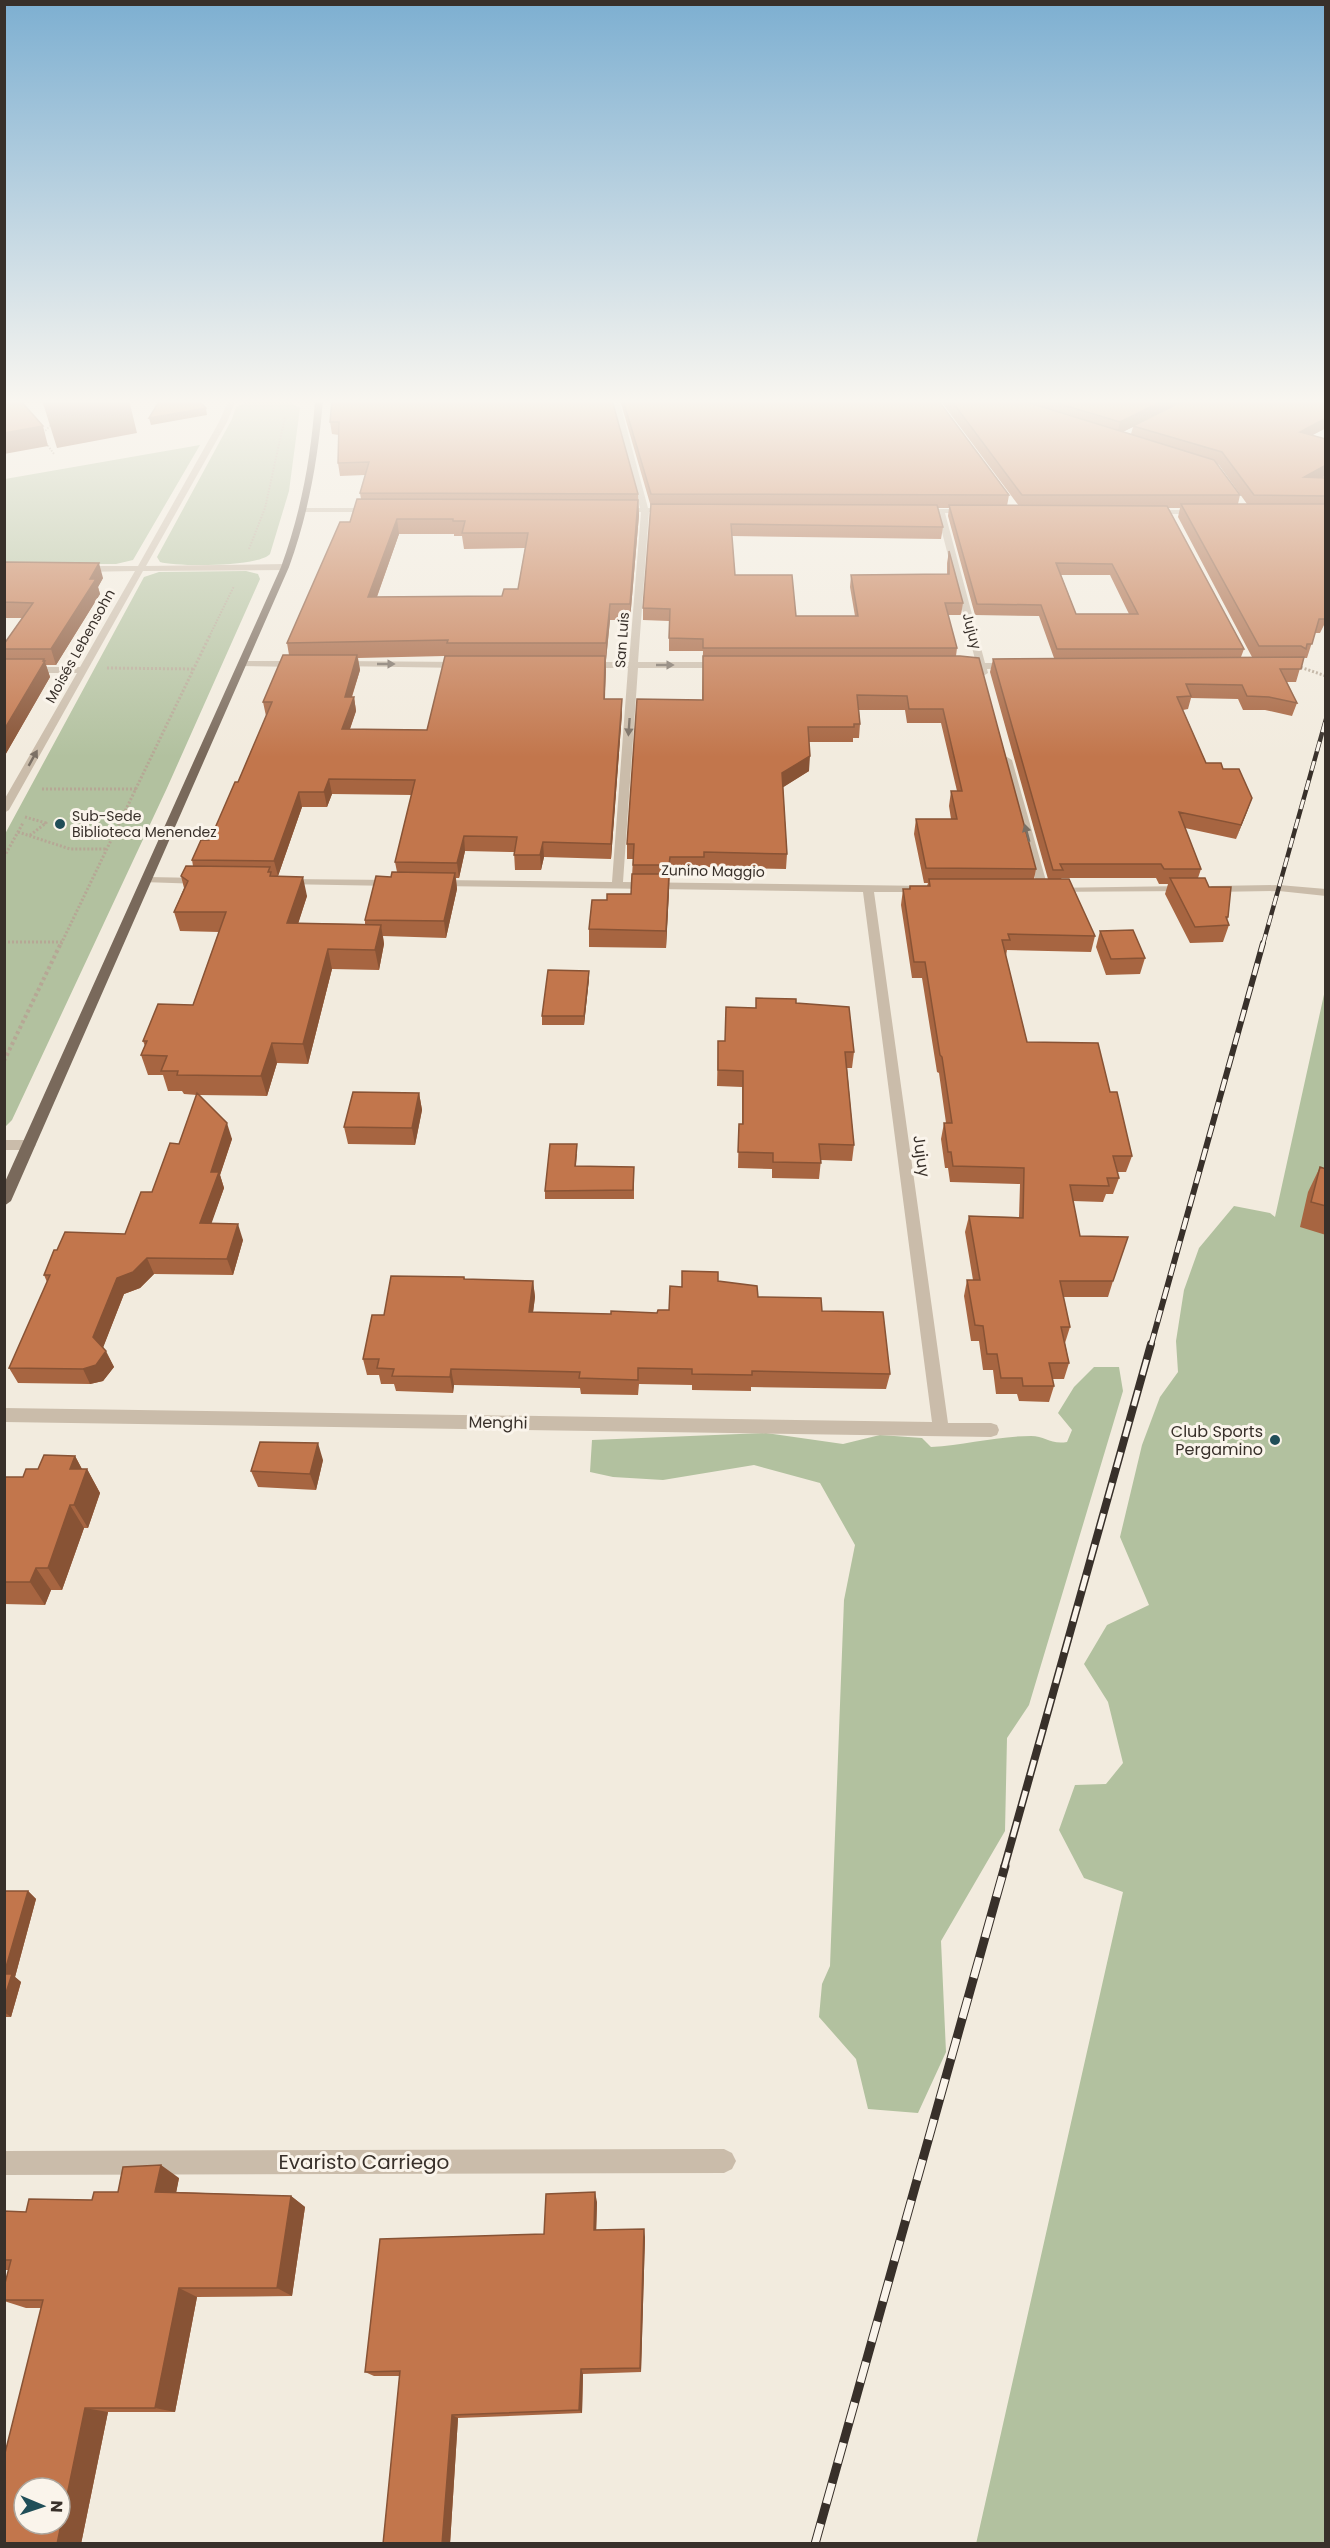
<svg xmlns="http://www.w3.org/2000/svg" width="1330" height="2548" font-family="Poppins,sans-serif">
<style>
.green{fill:#b2c19f}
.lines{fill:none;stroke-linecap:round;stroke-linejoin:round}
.path-far2{stroke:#b6a795;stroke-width:2;stroke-dasharray:1.5 1.5;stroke-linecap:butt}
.path-far1{stroke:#b6a795;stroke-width:3;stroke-dasharray:2 2;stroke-linecap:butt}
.path{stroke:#b6a795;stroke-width:4;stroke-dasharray:3 3;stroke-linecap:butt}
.street{fill:#cabcaa;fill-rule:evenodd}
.primary{fill:#79695b;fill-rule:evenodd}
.rail-far3-casing{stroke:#38302a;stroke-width:4.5}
.rail-far2-casing{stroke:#38302a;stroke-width:6}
.rail-far1-casing{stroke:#38302a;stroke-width:8}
.rail-casing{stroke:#38302a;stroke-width:9}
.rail-far3{stroke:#faf4eb;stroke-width:3;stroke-dasharray:10;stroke-linecap:butt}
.rail-far2{stroke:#faf4eb;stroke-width:4;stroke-dasharray:12;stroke-linecap:butt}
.rail-far1{stroke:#faf4eb;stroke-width:5;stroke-dasharray:16;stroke-linecap:butt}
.rail{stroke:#faf4eb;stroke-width:7;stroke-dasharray:21;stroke-linecap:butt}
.wall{fill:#a76541;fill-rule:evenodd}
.shaded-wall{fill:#885335}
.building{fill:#c2764c;stroke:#885335;stroke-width:1.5;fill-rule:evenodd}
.oneway{fill:#7a6f64}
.poi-dot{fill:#204e58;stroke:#faf4eb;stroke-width:2}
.labels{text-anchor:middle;stroke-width:6;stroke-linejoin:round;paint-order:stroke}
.far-street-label{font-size:14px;fill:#38302a;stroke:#faf4eb}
.far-poi-label{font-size:14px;fill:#38302a;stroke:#faf4eb;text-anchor:start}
.street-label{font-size:16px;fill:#38302a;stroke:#faf4eb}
.poi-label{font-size:16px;fill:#38302a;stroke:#faf4eb;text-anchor:end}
.near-street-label{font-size:20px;fill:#38302a;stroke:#faf4eb}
</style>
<rect width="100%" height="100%" fill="#f2ebde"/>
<path class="green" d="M250,401L291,403L300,408L289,491L270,554C259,567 177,567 160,562L157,557L232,419L236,407Z
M200,445L133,560L116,564H5V479Z
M246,571L258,574L260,579L167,788L12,1120L5,1127V834L144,577L159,572Z
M1325,990V2543L976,2544L1123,1892L1084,1878L1059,1830L1075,1785L1106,1784L1123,1763L1108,1702L1084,1664L1107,1625L1149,1605L1120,1537L1142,1445L1160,1397L1178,1372L1176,1341L1184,1290L1199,1248L1234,1206L1270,1213L1275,1217Z
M1094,1367H1119L1123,1391L1029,1705L1007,1738L1005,1831L941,1941L946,2052L918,2113L868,2109L856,2059L819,2017L822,1984L830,1966L844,1600L855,1545L820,1483L754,1465L663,1480L613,1477L590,1472L592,1440L766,1433L843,1444L880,1435L922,1438L931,1447C965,1445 997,1436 1031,1436C1045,1436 1051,1445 1067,1442L1072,1430L1058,1413L1074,1387Z"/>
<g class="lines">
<path class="path-far2" d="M41,435L53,423
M46,443L54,454
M249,549L265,508L285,417
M209,637L234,586"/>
<path class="path-far1" d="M1297,666L1326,676
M107,668L194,669
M42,789H136
M25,817L46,823L29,836
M18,832L70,849H107
M4,857L23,823
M4,942H62
M61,944L210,635"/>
<path class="path" d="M4,1061L61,943"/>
<path class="street" d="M4,400H64L65,401L61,403H4Z
M105,400H301L297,402H235L227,422L146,566L285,564L289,567L285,570L143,571L9,810L4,813V800L77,673H4V667H80L135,571L81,572L77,569L81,566H138L219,422L228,402H109Z
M611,400H619L648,508H672L676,510L672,512H649L638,662H723L728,665L723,668H638L623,882L930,886L936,889L930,892H874L948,1423H991L997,1425L999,1430L997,1435L991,1437L4,1422V1408L932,1422L863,892L438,886L432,883L438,880L612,882L628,668H585L580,665L585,662H629L641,512H618L614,510L618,508H640Z
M305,508H375L379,510L375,512H302L301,510Z
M918,509H969L973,511L969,513H945L985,663H1011L1014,664V668L987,669L988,673L983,676L980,675L977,669H963L958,666L963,663H976L937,513H921L917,511Z
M1152,510H1200L1204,512L1200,514H1149L1148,512Z
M243,661H300L305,664L300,667L240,666V662Z
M339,661L462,662L467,665L462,668L336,666V662Z
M1007,757L1012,760L1048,888L1185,886L1191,889L1189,891L1039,892L1002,760Z
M147,877L201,878L207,881L201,884L143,882V878Z
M285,879L393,880L399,883L393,886L281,884L279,882Z
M1279,885L1326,889V896L1279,891L1212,892L1206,889L1212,886Z
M4,1140H29L36,1145L29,1150H4Z
M724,2149L732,2153L736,2161L732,2169L724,2173L4,2175V2151Z"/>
<path class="primary" d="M315,400H323C318,458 309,512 289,567L11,1201L4,1206V1184L281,567C301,512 311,458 315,400Z"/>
<g class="rail-far3-casing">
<path id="rail-far3" d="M1263,944L1326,719"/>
</g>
<g class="rail-far2-casing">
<path id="rail-far2" d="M1151,1345L1263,943"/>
</g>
<g class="rail-far1-casing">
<path id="rail-far1" d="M1004,1868L1151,1344"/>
</g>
<g class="rail-casing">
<path id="rail" d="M815,2544L1005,1866"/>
</g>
<use href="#rail-far3" class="rail-far3"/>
<use href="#rail-far2" class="rail-far2"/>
<use href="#rail-far1" class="rail-far1"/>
<use href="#rail" class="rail"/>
</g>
<path class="wall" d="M332,400L638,494L639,515L630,620H610L606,660L605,699L622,713L611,859L544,857L541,870H515L514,852L465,851L459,878H456L457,889L446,938L383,936L384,944L379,970L332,969L308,1064L277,1063L267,1096L199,1095L232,1139L220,1175L224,1188L211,1223L243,1240L233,1275L154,1274L140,1288L124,1294L103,1347L114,1367L103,1381L90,1384L18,1383L9,1368L47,1282L44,1275L57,1250L125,1234L152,1192L179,1144L197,1095L184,1094L182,1091H168L163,1075H148L141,1055L145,1046L143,1041L193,1005L219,932L180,931L174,912L184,888L181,876L193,866L192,860L209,840L212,835L238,782L266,716L263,702L289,655L287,643L350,522L361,499L360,493L365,475L340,476L338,463L339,435L332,434L330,422ZM399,534H454V536H462L464,549L525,548L518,589L502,596L377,597ZM445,656L427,730L350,729L356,711L354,697H352L360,670L358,658ZM332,794L412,795L395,862L397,872L391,877L365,920V924L298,923L307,896L278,876L302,807H327Z
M620,400H938L1009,495L1007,506H1019L940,400H1326V428L1312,435L1326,439V475L1322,478H1326V621L1320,633H1315L1307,658H1303L1296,682H1287L1297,703L1292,716L1265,710H1243L1238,699L1191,698L1188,709L1183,710L1206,763L1223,769L1252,798L1236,839L1185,828L1201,869L1198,878L1209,887L1228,917L1227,920L1229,925L1223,942L1190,943L1165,894L1168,884H1159L1156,878H1061L1095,936L1091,952L1007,950L1006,956L1027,1042L1110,1092L1132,1156L1126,1172H1117L1119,1178L1113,1194H1106L1103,1202L1073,1201L1080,1236L1113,1281L1108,1297H1063L1070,1327L1065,1343L1069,1363L1064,1379H1052L1054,1386L1049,1402L1019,1401L1017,1394H996L993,1370H983L979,1341H971L964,1296L967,1280H973L965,1232L969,1216L1019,1217L1020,1184L950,1182L948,1168H945L941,1139L944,1123H946L939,1073L937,1072L922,978H912L901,905L903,889H909L910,886H927L928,883H924L914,834L916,819H951L949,806L951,791H957L941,723H907L905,710H859L860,724L859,738H853V742H809V771L783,787L787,854L786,869L704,867V872H670L666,948L589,947V929L607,900L631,894L633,859H627V844L702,700L703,651H669V621L643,620V608L651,507ZM1133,427L1131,434L1122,432ZM1217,464L1219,465L1247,504H1238L1240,495ZM938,508H949L948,516L975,615L1039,616L1054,658L993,659L990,672L1048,879H1034L1036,869L956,656L957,648L948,615H961L963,603L949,551L947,563V574L851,575L850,587L855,616H796L735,575L732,536L941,539L943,527ZM1168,508H1180L1178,517L1252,657H1241L1244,649ZM1061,575H1110L1129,614H1076Z
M4,562L103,578L98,587L100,594L56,665H46L50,677L4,757V644L22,618H4Z
M1100,931L1145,958L1140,974L1106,975L1096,947Z
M589,979L584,1025H542V1016Z
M756,998L796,1003L854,1052L852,1068H847L854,1145L852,1161L821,1160L819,1179L772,1178V1169L738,1168L739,1124H742V1087L717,1086L718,1041H725L756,1008Z
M419,1093L422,1110L415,1145L348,1144L344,1127Z
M577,1153L576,1166L634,1167V1199H545V1191Z
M1320,1167L1326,1169V1235L1300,1227L1308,1192Z
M464,1277L465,1279L533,1281L535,1297L533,1312L611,1314L657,1313L669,1310L682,1287L718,1281L758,1297L822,1311L890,1374L886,1389L751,1387V1391L692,1390V1385L639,1384L638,1395L581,1394L580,1388L454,1385L453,1393L396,1391L394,1384H381L379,1375H367L363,1359L384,1315Z
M75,1456L82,1469H87L100,1493L88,1528H84L62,1590H51L45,1605L4,1604V1477H23L38,1469Z
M323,1460L316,1490L258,1487L251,1471Z
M4,1891H28L36,1899L15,1977L21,1982L11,2017H4Z
M179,2178L176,2192L291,2196L305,2207L292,2296L197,2297L175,2412H108L81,2544L41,2308H26L4,2301V2287L9,2270H4V2211L26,2212L92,2200L118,2192Z
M597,2202L596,2230L645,2237L641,2372L583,2374L582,2413L458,2418L450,2544L400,2376H374L365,2372L544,2234Z"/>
<path class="shaded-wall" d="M42,400H129L137,433L57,448Z
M1164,400H1186L1117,435L1120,422Z
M206,408L207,415L151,425L149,418Z
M1326,418V428L1296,444L1300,432Z
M43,426L48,446L4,454V433Z
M1326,465V475L1300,490L1304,477Z
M638,500L639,515L630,620V604Z
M397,519L399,534L371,613L368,597Z
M99,563L103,578L98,587L100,594L56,665L51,649Z
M610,604V620L606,660V643Z
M357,655L360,670L347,711L345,697Z
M605,656L606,670L604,713V699Z
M44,659L50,677L4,757V730Z
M354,697L356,711L345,743L342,729Z
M622,699V713L611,859V844Z
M810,756L809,771L782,788V773Z
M329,779L332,794L327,807L324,792Z
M299,792L302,807L278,876L274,861Z
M1252,798L1247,812L1236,839L1241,825Z
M464,836L465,851L459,878L457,863Z
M543,842L544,857L541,870L540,855Z
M455,873L457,889L446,938L444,921Z
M669,874V891L666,948V931Z
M303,877L307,896L292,943L287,923Z
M381,925L384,944L379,970L375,950Z
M328,949L332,969L308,1064L303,1044Z
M589,971V979L584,1025V1016Z
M272,1043L277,1063L267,1096L261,1076Z
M419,1093L422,1110L415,1145L412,1128Z
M227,1123L232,1139L220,1175L224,1188L206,1239L200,1223L211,1172Z
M238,1224L243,1240L233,1275L227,1259Z
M147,1258L154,1274L140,1288L124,1294L101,1353L93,1337L117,1278Z
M533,1281L535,1297L531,1328L529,1312Z
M106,1351L114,1367L103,1381L90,1384L83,1369Z
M451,1369L454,1385L453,1393L450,1377Z
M318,1443L323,1460L316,1490L310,1474Z
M75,1456L85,1475L87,1469L100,1493L88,1528L74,1505L70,1469Z
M70,1505L84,1528L62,1590L48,1568Z
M36,1568L51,1590L45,1605L30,1582Z
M28,1891L36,1899L15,1977L21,1982L11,2017L4,2012V1974Z
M161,2165L179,2178L174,2204L155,2192Z
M595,2192L597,2202L596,2239L594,2230Z
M291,2196L305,2207L292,2296L277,2288Z
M644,2229L645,2237L641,2372L640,2368Z
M179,2288L197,2297L175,2412L155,2408Z
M581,2369L583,2374L582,2413L579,2410Z
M85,2408L108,2412L81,2544H57Z
M452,2415L458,2418L450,2544H442Z"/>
<path class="building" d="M4,400H20L43,426L4,433Z
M160,400H198L206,408L149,418Z
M332,400H612L638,494L360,493L369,462L338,463L339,422H330Z
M623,400H938L1009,495L651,494Z
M951,400H1020L1214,460L1240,495H1022Z
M1047,400H1164L1120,422Z
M1185,400H1326V418L1300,432L1326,439V465L1304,477L1326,478V496L1254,495L1222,452L1133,426Z
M357,499L638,500L630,604H610L606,643H447L448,640L287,643L340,522H350ZM397,519H453V521H465L462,533H528L518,589H504L502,596L368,597Z
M651,504L937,505L943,527L731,524L735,575H792L796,616H858L851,575L949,574V551L963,603H945L957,648H703V639L669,638L670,609L643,608Z
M1181,504H1326V619H1319L1312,644H1307L1306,649L1301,646H1259Z
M949,505L1167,506L1244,649H1057L1041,605L977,604ZM1056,563L1112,564L1138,614H1076Z
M4,562L99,563L90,579H96L51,649H4V644L33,603L4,602Z
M283,655H357L345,697H354L342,729L427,730L445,656H605L604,699H622L611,844L543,842L540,855H514L517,837L464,836L457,863L395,862L415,780L329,779L324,792H299L274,861L192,860L201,840H209L212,835L235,782H238L272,702H263Z
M703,656H960L979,658L1036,869L926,868L916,819H957L951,791H962L943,709H909L907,696L857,695L860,724H854V727H808L810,756L782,773L787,854L704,852V857H670L669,865H633L634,844H627L637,699L703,700Z
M1304,657L1301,669H1280L1297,703L1269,697L1247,696L1242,685L1186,684L1191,696L1177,697L1206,763H1221L1223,769H1239L1252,798L1241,825L1179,812L1201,869H1164L1161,864H1060L1063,870H1053L993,659Z
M4,659H44L43,661H45L4,730Z
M186,866L270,867L268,872H271L270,876L303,877L287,923L381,925L375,950L328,949L303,1044L272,1043L261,1076L177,1075L178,1071H161L167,1056L141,1055L147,1041H143L158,1004L193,1005L226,912H174L188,881L181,876Z
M392,872L455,873L444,921L365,920L376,876L391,877Z
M632,874H669L666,931L589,929L592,900H607V894H631Z
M1170,878H1205L1209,887H1231L1228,917H1226L1229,925L1195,927Z
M929,879H1069L1095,936L1008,934L1010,940H1002L1027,1042L1098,1043L1110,1092H1117L1132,1156H1113L1119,1178H1107L1109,1186L1070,1185L1080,1236L1128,1237L1113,1281H1060L1070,1327H1061L1069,1363H1049L1054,1386H1023L1022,1378H1001L997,1354H987L983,1326L975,1325L967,1280H980L969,1216L1023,1218L1024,1168L953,1166L951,1152H948L944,1123H952L942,1057L940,1055L925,962H914L903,889H910V886H930Z
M1133,930L1145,958L1111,959L1100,931Z
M548,970L589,971L584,1016H542Z
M756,998L796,999V1003L849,1007L854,1052H845L854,1145L819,1144L821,1163L773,1162V1153L738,1152L739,1124H743V1071L718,1070V1041H725L726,1007L756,1008Z
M353,1092L419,1093L412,1128L344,1127Z
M197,1093L227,1123L211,1172H219L200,1223L238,1224L227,1259L147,1258L133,1272L117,1278L93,1337L106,1351L96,1365L83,1369L9,1368L50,1275H44L54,1250H57L65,1232L125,1234L141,1192H152L170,1143L179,1144Z
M550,1144H577L575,1166L634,1167L633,1190L545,1191Z
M1320,1167L1326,1169V1206L1311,1202Z
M682,1271L718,1272V1281L757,1286L758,1297L821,1298L822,1311L883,1312L890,1374L752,1371V1375L692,1374V1369L638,1368V1380L579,1378L580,1372L451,1369L450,1377L392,1376L394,1369L377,1368L379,1359H363L372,1315H384L391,1276L464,1277V1279L533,1281L529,1312L611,1314V1311L657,1313L658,1310H669L670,1286L682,1287Z
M260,1442L318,1443L310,1474L251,1471Z
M44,1455L75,1456L70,1469H87L74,1505H70L48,1568H36L30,1582H4V1477H23L26,1469H38Z
M4,1891H28L4,1974Z
M4,1974H12L4,1999Z
M161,2165L155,2192L291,2196L277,2288H179L155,2408H85L57,2544H4V2457L43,2300H4V2287L11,2260H4V2211L26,2212L29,2199L92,2200L94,2192H118L123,2167ZM24,2488H60V2524H24Z
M595,2192L594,2230L644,2229L640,2368L581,2369L579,2410L452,2415L442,2544H383L400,2371L365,2372L380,2239L544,2234L546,2194Z"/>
<defs><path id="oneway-solid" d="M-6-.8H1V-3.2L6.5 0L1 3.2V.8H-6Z" transform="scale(1.5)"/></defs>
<g class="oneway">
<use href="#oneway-solid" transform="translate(386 664)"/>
<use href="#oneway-solid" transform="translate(665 665)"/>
<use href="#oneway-solid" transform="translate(629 727) rotate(94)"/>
<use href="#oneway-solid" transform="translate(33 758) rotate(-61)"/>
<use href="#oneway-solid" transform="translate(1027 833) rotate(-105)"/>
</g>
<linearGradient id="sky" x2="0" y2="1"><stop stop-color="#7dafd1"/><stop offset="0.53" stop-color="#f9f6f0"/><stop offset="1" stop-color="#f9f6f0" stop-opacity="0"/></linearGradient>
<rect width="1330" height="757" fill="url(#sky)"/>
<g class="poi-dot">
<circle cx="60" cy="824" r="6"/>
<circle cx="1275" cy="1440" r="6"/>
</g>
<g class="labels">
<g class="far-street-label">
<text transform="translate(972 631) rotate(75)" y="5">Jujuy</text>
<text transform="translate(622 640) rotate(-86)" y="5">San Luis</text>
<text transform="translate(80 646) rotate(-61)" y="5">Moisés Lebensohn</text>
<text transform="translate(713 871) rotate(1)" y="5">Zunino Maggio</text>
</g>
<g class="far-poi-label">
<text x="72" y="821">Sub-Sede<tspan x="72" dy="16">Biblioteca Menendez</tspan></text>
</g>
<g class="street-label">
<text transform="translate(922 1156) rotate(82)" y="6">Jujuy</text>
<text transform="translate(498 1422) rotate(1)" y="6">Menghi</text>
</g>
<g class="poi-label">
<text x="1263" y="1437">Club Sports<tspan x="1263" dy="18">Pergamino</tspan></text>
</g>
<g class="near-street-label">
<text x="364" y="2169">Evaristo Carriego</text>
</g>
</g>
<rect width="1330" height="2548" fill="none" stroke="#38302a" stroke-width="12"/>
<g transform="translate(42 2506) rotate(92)"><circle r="28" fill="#faf4eb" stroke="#aca69e" stroke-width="1.5"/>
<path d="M0-4.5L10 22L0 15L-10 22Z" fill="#204e58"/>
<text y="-9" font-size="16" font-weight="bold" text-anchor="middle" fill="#38302a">N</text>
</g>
</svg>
